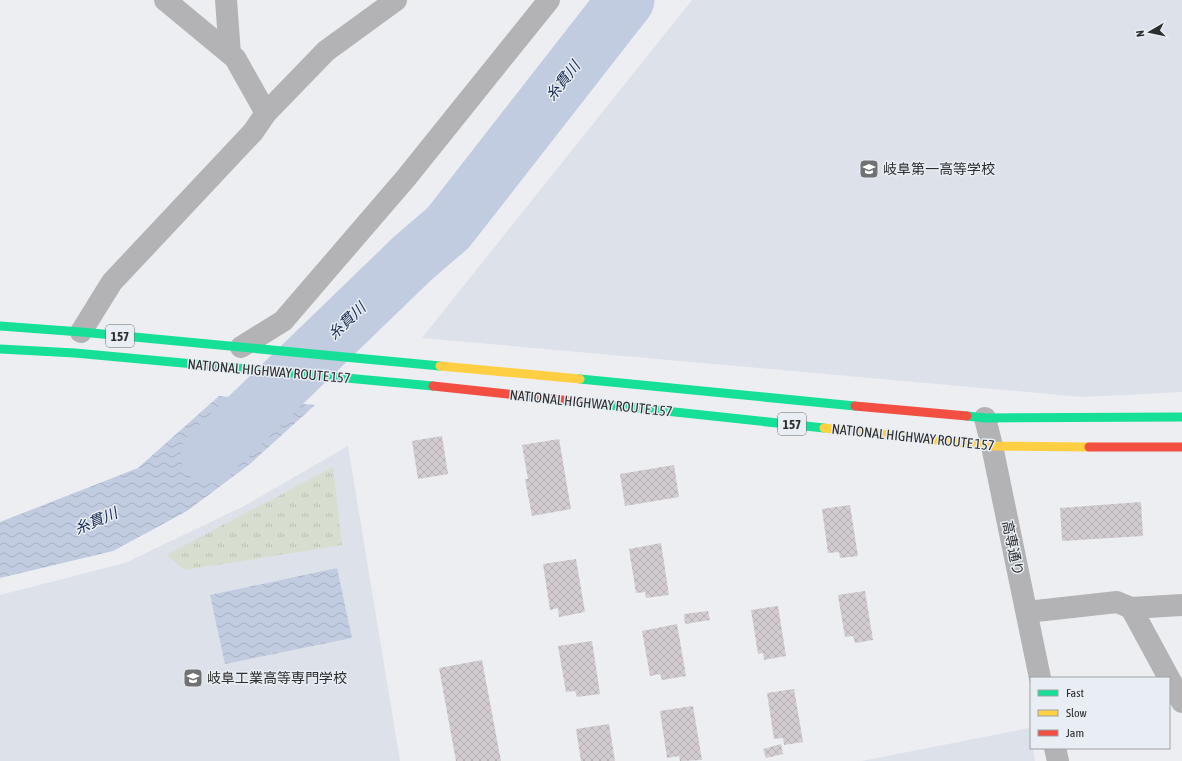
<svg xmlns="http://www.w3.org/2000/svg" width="1182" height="761" font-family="'Asap Condensed','Noto Sans JP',sans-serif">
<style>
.built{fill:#dde2ea}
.grass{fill:url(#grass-tufts)}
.water{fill:url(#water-waves)}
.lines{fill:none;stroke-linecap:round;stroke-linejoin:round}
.river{stroke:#c2cce1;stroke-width:57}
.building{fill:url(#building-cross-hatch)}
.street{stroke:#b3b3b5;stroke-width:22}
.fast{stroke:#16e098;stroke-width:9}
.slow{stroke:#ffcf43;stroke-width:9}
.jam{stroke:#f24e42;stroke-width:9}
.labels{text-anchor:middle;stroke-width:3;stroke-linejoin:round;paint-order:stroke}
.shield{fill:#e9eef4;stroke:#64676a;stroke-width:1}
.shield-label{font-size:13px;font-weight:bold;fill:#2b2d2f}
.poi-label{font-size:14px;fill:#2b2d2f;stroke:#e9eef4;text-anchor:start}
.street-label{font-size:14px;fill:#2b2d2f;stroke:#e9eef4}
.water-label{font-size:15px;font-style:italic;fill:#16274d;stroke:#e9eef4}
</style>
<defs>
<pattern id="grass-tufts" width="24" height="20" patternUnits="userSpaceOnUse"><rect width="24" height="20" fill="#d7ded0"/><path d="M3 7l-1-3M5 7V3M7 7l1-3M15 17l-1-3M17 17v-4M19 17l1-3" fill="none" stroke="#b9bfb3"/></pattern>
<pattern id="water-waves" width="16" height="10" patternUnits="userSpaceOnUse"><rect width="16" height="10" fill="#c2cce1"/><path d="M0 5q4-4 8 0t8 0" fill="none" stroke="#a7b0c1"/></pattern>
<pattern id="building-cross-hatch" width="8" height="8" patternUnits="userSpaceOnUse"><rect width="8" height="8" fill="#d2ccd0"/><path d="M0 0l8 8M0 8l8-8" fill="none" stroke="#b4b0b3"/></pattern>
</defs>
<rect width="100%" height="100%" fill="#eceef1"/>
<path class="built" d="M692,0H1182V392L1083,397L422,338Z
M348,446L400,761H0V595L125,563L244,506Z
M1029,728L1031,748H1033L1035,761H862Z"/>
<path class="grass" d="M333,467L342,545L185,570L166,555Z"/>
<path class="water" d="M219,396L315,405L250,464L187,511L113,551L0,578V522L138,468Z
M337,568L352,638L225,664L210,595Z"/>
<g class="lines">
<path class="river" d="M209,455L413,258L448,228L626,0"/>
</g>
<path class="building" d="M442,436L448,474L418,479L412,441Z
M559,439L571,509L532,516L525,479H528L522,445Z
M674,465L679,497L625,506L620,474Z
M1141,502L1143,536L1062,541L1060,508Z
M850,505L858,556L840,558L839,552L828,553L822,509Z
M661,543L669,595L646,598L645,592L636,593L629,549Z
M576,559L585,612L559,617L558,608L550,610L543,564Z
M865,591L873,640L855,643L853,636L845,637L838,595Z
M778,606L786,656L764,660L763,653L758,654L751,610Z
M708,611L710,620L685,624L684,614Z
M677,624L686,676L662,680L660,674L650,676L642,631Z
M592,641L600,694L577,697L575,691L566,692L558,646Z
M482,660L501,761H456L439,668Z
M794,689L803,742L784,745L783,738L774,739L767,693Z
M693,706L702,760L680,761L679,756L667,758L660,711Z
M609,724L615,761H581L576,729Z
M781,744L783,754L766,758L763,749Z"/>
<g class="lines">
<path class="street" d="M165,0L235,58L266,113
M226,0L230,54
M81,332L112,282L253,132L266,113L326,51L396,0
M241,347L283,321L406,178L549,0
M985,418L992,446L1040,678
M1131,608L1182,605
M1027,612L1117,602L1131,608L1182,702
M1055,748L1058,761"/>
<path class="fast" d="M0,326L81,332L440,366
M0,349L75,353L433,386
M580,379L855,406
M581,402L824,428
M967,416L985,418L1182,417"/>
<path class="slow" d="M440,366L580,379
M824,428L992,446L1089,447"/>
<path class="jam" d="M433,386L581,402
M855,406L967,416
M1089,447H1182"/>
</g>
<defs>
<g id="school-square" transform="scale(1)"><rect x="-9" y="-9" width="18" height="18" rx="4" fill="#6f7173" stroke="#e9eef4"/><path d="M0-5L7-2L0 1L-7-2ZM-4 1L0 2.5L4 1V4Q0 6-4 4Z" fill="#fff"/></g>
<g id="university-square" transform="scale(1)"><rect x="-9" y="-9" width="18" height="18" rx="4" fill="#6f7173" stroke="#e9eef4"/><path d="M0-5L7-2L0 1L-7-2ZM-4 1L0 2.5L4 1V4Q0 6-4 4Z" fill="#fff"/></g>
</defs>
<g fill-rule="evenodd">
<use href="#school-square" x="869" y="169"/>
<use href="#university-square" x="193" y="678"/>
</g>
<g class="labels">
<g class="shield">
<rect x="106" y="325" width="28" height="22" rx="3"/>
<rect x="778" y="413" width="28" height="22" rx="3"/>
</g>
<g class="shield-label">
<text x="120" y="341">157</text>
<text x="792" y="429">157</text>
</g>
<g class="poi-label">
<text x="883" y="174">岐阜第一高等学校</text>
<text x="207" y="683">岐阜工業高等専門学校</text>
</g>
<g class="street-label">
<text transform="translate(269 371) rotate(5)" y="5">NATIONAL HIGHWAY ROUTE 157</text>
<text transform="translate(591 403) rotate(6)" y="5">NATIONAL HIGHWAY ROUTE 157</text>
<text transform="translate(913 437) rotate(6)" y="5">NATIONAL HIGHWAY ROUTE 157</text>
<text transform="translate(1013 548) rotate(78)" y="5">高専通り</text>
</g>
<g class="water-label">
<text transform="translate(563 81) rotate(-52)" y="5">糸貫川</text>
<text transform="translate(347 321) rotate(-44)" y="5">糸貫川</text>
<text transform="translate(96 521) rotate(-23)" y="5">糸貫川</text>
</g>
</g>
<rect x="1030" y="677" width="140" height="72" fill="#e9eef4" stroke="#9da1a5"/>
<rect x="1038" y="690" width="20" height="6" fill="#16e098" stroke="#9da1a5"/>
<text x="1066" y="697" font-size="12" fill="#2b2d2f">Fast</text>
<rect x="1038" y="710" width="20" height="6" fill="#ffcf43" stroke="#9da1a5"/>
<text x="1066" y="717" font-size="12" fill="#2b2d2f">Slow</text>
<rect x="1038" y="730" width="20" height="6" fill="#f24e42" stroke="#9da1a5"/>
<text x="1066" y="737" font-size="12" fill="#2b2d2f">Jam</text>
<g transform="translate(1150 32) rotate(261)" stroke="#e9eef4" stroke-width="3" paint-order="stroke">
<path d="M0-3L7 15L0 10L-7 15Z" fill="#2b2d2f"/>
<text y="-6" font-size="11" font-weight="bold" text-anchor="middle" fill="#2b2d2f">N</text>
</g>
</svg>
